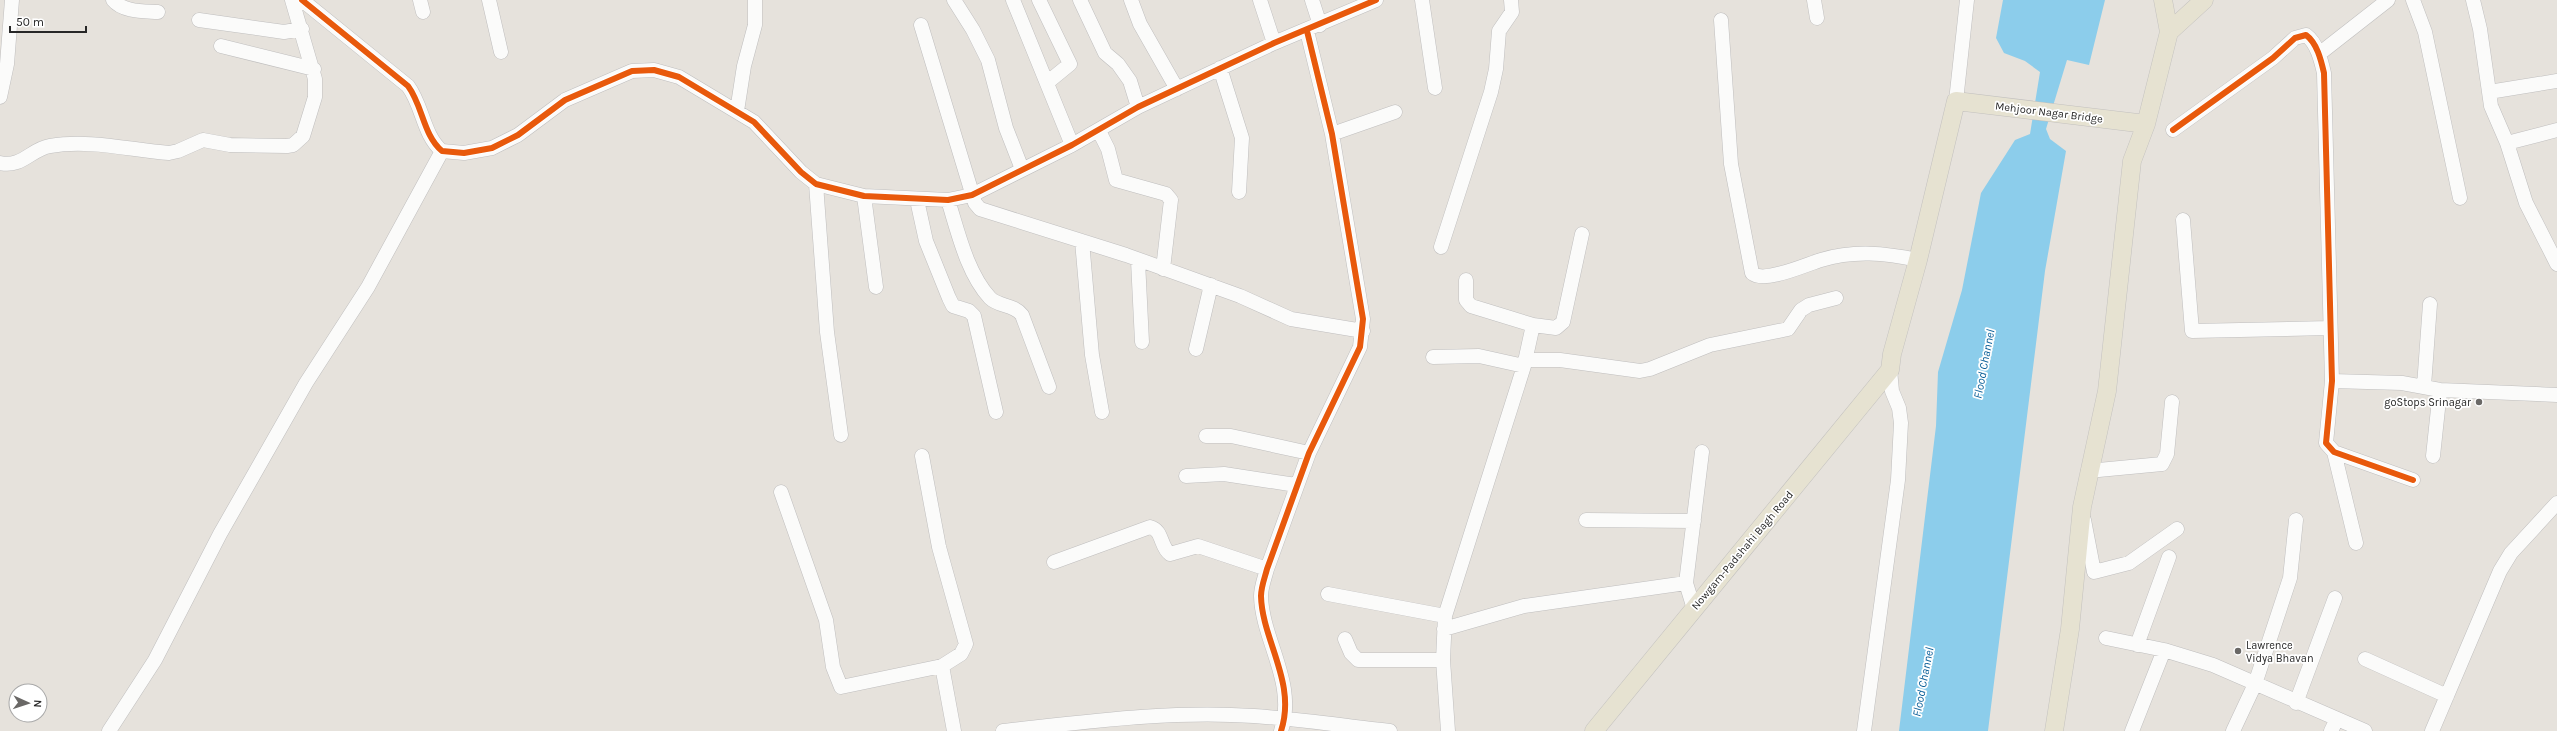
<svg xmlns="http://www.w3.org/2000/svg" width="2557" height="731" font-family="Karla,sans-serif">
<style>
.water{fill:#8ccdeb}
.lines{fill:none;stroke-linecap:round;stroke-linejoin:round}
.minor-casing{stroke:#bfbebe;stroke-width:15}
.major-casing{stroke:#c3c1bf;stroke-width:19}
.minor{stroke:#fbfbfa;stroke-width:14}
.major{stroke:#e6e2d1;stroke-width:18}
.cycleway-casing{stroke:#fff;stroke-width:8}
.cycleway{stroke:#e8590c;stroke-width:6}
.poi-dot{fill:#6a6866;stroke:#fff;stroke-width:1.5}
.labels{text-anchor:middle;stroke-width:3.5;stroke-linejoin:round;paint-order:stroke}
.street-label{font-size:11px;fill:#272727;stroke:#fff}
.poi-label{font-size:11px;fill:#272727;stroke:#fff;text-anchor:end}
.water-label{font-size:12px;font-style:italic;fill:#0a5f98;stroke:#fff}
</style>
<rect width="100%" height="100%" fill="#e6e2dc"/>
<path class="water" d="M2003,0H2105L2089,65L2067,60L2046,129L2050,139L2066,151L2045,271L1988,731H1899L1936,426L1938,372L1962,290L1981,193L2015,140L2030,134L2040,72L2025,61L2004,53L1996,38Z"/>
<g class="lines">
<g class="minor-casing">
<path id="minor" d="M113,0C123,12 143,11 158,12
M302,0L408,86C423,106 423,135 442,151L464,153L492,148L518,135L565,100L632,71L654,70L679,77L754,122L801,172L816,184L864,196L948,200L972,195L1072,145L1138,107L1274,43L1376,0
M420,0L423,12
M489,0L501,52
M954,0L973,30L988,60L1006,128L1022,169
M1013,0L1072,145
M1039,0L1070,64L1048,82
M1080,0L1105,53L1118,64L1130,81L1138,107
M1131,0L1140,24L1177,89
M1260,0L1274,43
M1312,0L1320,25
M1422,0L1435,88
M1814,0L1817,18
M2413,0L2425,32L2460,198
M2473,0L2480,29L2491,106L2507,143L2526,203L2557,264
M199,20L284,32L302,29
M1721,20L1731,164L1752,273C1764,284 1807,264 1821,260C1854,250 1885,253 1918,260
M921,25L975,203L980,209L1126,255L1240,296L1291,319L1363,331
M221,46L314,69
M2319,54L2388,0
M1220,68L1242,138L1239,192
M2489,92L2557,81
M0,97L7,64L12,0
M1956,101L1967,0
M737,111L744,66L755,25V0
M2173,130L2273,58L2295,38L2306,35C2317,43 2321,60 2324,73L2332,381L2326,443L2334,452L2413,480
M1099,131L1108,149L1116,180L1166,194L1171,200L1163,269
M1332,134L1395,112
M2507,143L2557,130
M0,163C22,168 31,149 50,146C89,139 130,150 169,153L178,151L203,140L230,145L287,146L293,145L303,136L315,97V79L292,0
M816,184L827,332L841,435
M864,196L876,287
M917,200L926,241L949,298L953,306L969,311L974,316L996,412
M948,200C958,232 967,273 990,298C999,307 1014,304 1022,315L1049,387
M2183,220L2192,331L2330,328
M1082,241L1092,355L1102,412
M1441,247L1491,92L1496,69L1499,31L1512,12L1511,0
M1138,261L1142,342
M1466,280V300L1471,306L1533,325
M1196,349L1211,285
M1433,357L1479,356L1524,366
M1525,360H1560L1640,371L1650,369L1710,345L1788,329L1801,310L1809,305L1836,298
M2332,381L2402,383L2440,390L2557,395
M2424,386L2430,304
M1206,436H1231L1309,453
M2334,452L2356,543
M922,456L939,547L966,644L961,654L942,666L954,731
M2433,456L2440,390
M2088,471L2162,464L2167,454L2172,402
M1186,476L1224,474L1296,485
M781,492L826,620L833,667L841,687L942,666
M1586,520L1694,521
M2084,520L2094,572L2129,563L2177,529
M1054,562L1150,527C1163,530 1160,547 1170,554L1198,546L1267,569
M1328,594L1445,616
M1694,609L1686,583L1702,452
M1444,629L1524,606L1686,583
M2106,638L2164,650L2213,665L2365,731
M1345,639L1351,653L1358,660H1443
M2137,645L2169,557
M2365,659L2447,696
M2296,703L2335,598
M109,731L155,660L220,534L306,383L368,287L442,151
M1003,731C1085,722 1171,710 1254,716C1299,719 1345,726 1390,731
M1281,731C1297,683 1262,640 1261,596C1261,587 1265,577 1267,569L1309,453L1360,347L1363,319L1332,134L1307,31
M1448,731L1443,660L1445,616L1524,366L1533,325L1556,328L1563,322L1582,234
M1864,731L1898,480L1901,423L1899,408L1892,391L1890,370
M2132,731L2164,650
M2233,731L2255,684L2290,578L2296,520
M2331,731L2337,719
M2432,731L2500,571L2511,553L2557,503"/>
</g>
<g class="major-casing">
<path id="major" d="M2163,0L2169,32
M1594,731L1890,370L1892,354L1918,260L1956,101L2146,124
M2054,731L2070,629L2082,507L2107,391L2132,161L2146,124L2169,32L2204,0"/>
</g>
<use href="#minor" class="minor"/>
<use href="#major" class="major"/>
<g class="cycleway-casing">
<path id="cycleway" d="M302,0L408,86C423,106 423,135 442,151L464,153L492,148L518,135L565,100L632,71L654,70L679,77L754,122L801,172L816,184L864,196L948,200L972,195L1072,145L1138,107L1274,43L1376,0
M2173,130L2273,58L2295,38L2306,35C2317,43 2321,60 2324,73L2332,381L2326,443L2334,452L2413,480
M1281,731C1297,683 1262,640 1261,596C1261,587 1265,577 1267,569L1309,453L1360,347L1363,319L1332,134L1307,31"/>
</g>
<use href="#cycleway" class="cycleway"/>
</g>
<g class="poi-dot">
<circle cx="2479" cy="402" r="4"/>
<circle cx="2238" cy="651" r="4"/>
</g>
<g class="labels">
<g class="street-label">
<text transform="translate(2049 112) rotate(7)" y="4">Mehjoor Nagar Bridge</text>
<text transform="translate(1742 550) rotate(-50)" y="4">Nowgam-Padshahi Bagh Road</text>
</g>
<g class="poi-label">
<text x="2471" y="406">goStops Srinagar</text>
<text x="2246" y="649" text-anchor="start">Lawrence<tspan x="2246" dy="13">Vidya Bhavan</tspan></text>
</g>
<g class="water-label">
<text transform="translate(1984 364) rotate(-79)" y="4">Flood Channel</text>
<text transform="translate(1923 682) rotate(-79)" y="4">Flood Channel</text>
</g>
</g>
<g transform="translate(28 703) rotate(93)"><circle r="19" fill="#ffffff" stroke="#a9a9a9"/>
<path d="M0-3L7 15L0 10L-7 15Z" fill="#6a6866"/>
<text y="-6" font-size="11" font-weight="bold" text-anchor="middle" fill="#272727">N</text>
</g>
<path d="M10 26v6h76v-6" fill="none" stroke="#272727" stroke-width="2"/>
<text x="16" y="26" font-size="12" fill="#272727" stroke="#ffffff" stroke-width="3" paint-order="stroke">50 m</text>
</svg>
